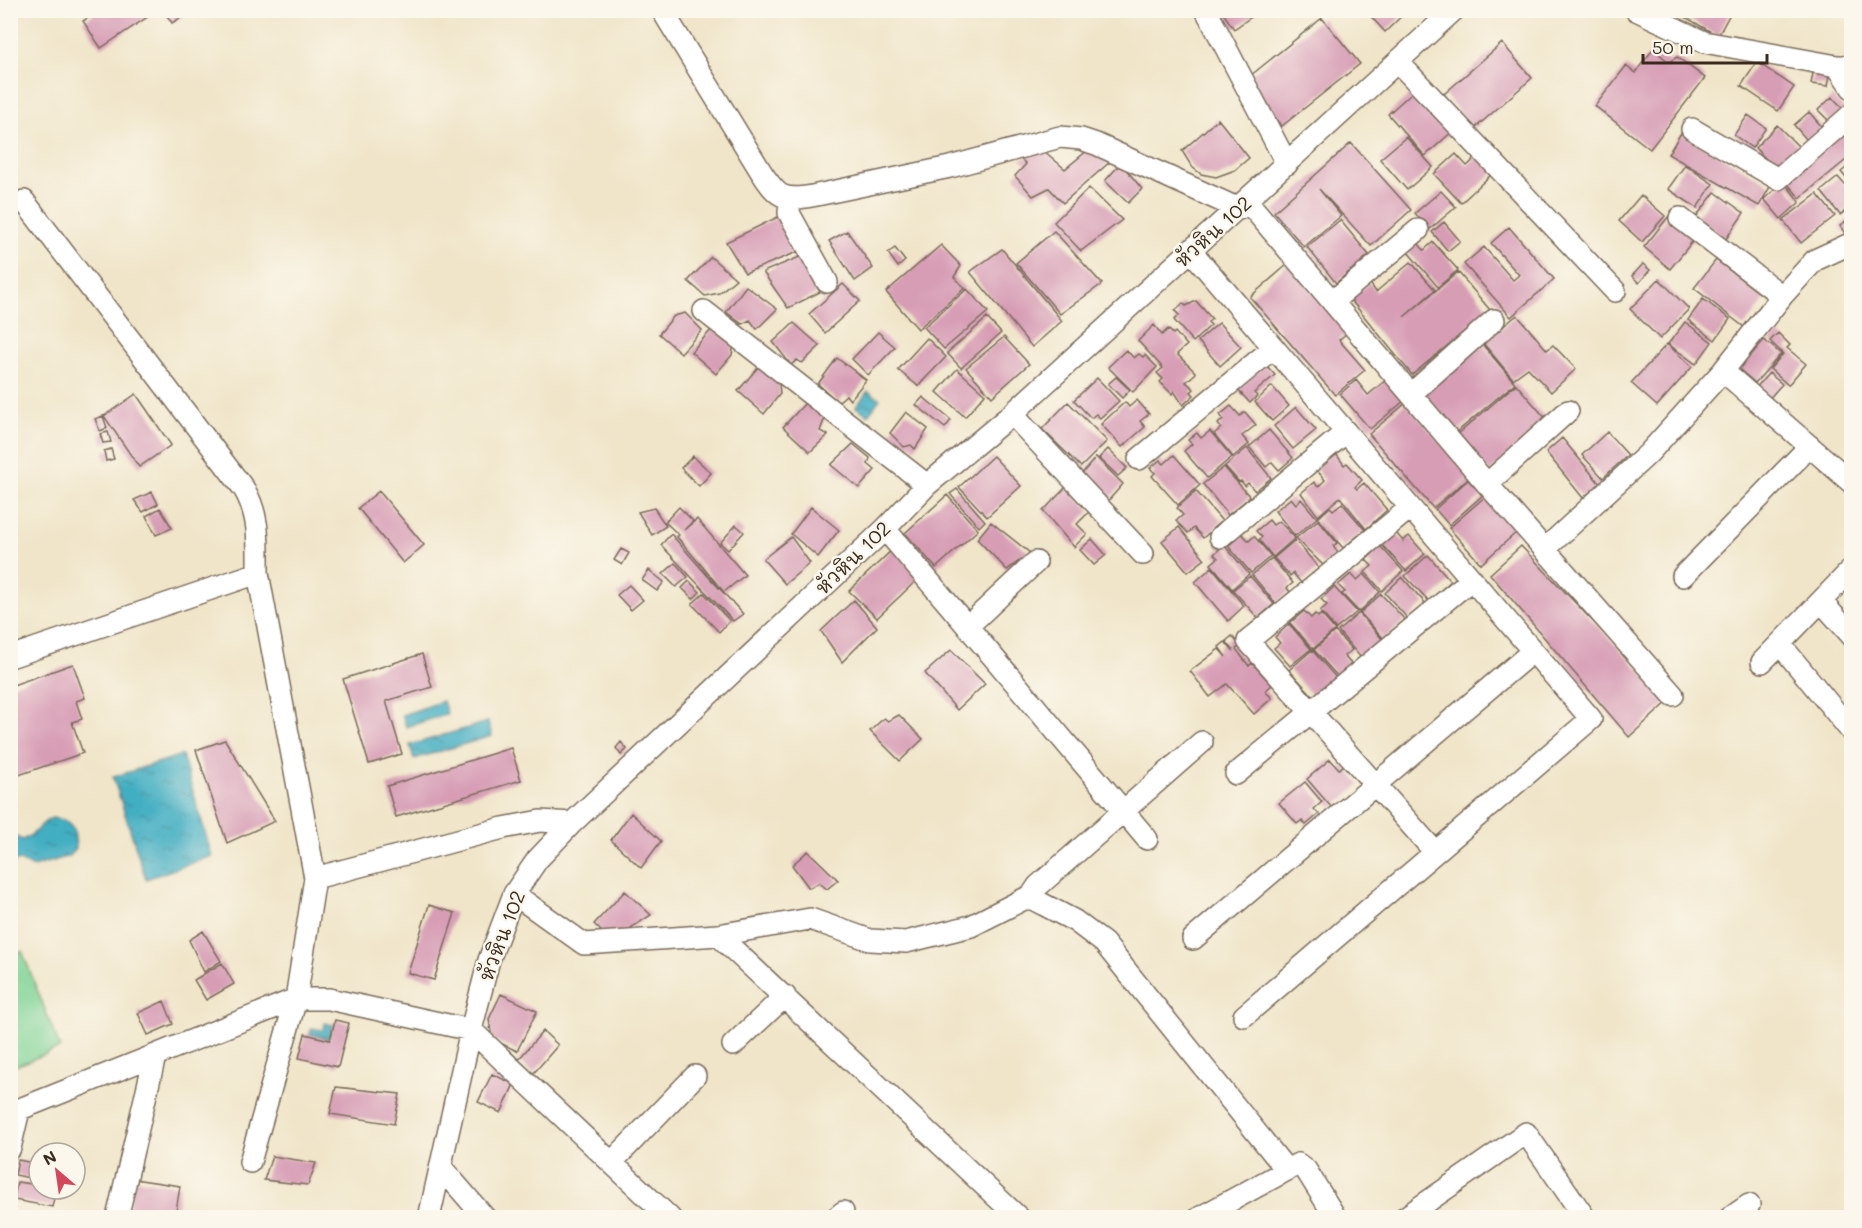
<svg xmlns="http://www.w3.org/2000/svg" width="1862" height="1228" font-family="Mali,'Playpen Sans Thai',sans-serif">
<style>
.pitch{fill:#80d395;stroke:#5e7e5a;stroke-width:1.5}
.water{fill:url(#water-ripples);stroke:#3f6c70;stroke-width:1.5}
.building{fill:#d79db5}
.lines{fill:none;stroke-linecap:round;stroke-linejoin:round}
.minor-casing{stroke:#7a6b5a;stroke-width:24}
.minor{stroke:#fff;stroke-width:21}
.labels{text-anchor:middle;stroke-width:5;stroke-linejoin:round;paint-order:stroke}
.street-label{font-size:20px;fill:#3b2a1e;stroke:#fbf7ec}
</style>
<defs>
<pattern id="water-ripples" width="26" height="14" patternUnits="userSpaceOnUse" patternTransform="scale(1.5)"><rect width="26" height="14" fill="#43aec2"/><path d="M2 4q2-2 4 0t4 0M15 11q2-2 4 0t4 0" fill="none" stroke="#398e9d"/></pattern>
</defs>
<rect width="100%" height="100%" fill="#fbf7ec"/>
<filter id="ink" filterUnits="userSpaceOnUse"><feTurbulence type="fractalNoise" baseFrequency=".0167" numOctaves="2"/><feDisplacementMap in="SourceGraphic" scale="12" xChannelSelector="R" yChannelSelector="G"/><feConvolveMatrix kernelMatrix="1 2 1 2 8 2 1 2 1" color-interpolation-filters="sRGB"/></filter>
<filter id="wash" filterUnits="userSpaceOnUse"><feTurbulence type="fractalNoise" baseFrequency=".008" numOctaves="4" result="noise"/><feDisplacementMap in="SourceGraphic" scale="24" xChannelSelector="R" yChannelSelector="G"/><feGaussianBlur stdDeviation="1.35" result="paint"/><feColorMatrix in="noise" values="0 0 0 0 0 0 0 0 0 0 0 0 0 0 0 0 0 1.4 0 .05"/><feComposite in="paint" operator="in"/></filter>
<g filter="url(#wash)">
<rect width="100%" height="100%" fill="#f0e5c9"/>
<path class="pitch" d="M22,951L60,1048L11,1068V956Z"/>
<path class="water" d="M868,391L880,399L868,415L856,407Z
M443,701L447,714L406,727L402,715Z
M488,722L492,736L414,759L410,745Z
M182,755L212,856L146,879L113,777Z
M52,818L64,820L74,829L76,848L69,856L33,867L17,860L11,866V834L22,840C39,833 38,824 52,818Z
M325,1023L333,1025L328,1039L310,1034L312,1028L323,1030Z"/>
<g id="blocks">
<path class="building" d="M91,10H158L101,48L83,21L94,14Z
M163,10H193L172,23Z
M1221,10H1261L1234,29Z
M1365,10H1408L1385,32Z
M1673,10H1732L1718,36Z
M1322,18L1360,64L1282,126L1245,80Z
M1502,43L1532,78L1474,129L1444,94Z
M1653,49L1669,62L1677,57L1705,78L1650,149L1595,106L1626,66L1635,73Z
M1757,62L1794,87L1778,111L1741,86Z
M1813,73L1830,75L1828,86L1811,84Z
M1418,87L1455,129L1425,156L1388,114Z
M1832,97L1844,109L1830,122L1818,110Z
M1809,112L1822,127L1807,140L1794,125Z
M1748,115L1766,128L1752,148L1734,135Z
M1218,119L1249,158L1235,170L1216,177L1201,174L1192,167L1182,151Z
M1852,120V155L1800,198L1783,178Z
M1777,125L1799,147L1777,170L1755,148Z
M1681,133L1771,185L1759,206L1668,154Z
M1406,137L1433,167L1407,190L1380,159Z
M1351,143L1411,210L1371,246L1319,189L1341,216L1304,247L1274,212Z
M1093,146L1112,160L1063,203L1049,188L1033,196L1015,176L1026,164L1021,159L1043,150L1065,169Z
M1456,154L1467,166L1479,155L1495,171L1461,203L1434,174Z
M1121,163L1142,189L1128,203L1105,181Z
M1852,163V185L1841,172Z
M1685,165L1713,184L1697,208L1668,189Z
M1838,177L1852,193V206L1840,215L1821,191Z
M1784,182L1800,202L1781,219L1764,199Z
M1089,188L1122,220L1081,251L1054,222Z
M1441,191L1456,207L1429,230L1415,213Z
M1715,192L1744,213L1726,239L1696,217Z
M1817,194L1835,216L1801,243L1783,220Z
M1641,195L1665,216L1642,242L1619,221Z
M782,215L800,251L745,273L726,242Z
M1669,216L1696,237L1670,269L1644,247Z
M1852,217V237L1849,239L1840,226Z
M1340,220L1369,255L1336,283L1307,247Z
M1444,222L1460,241L1448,251L1432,232Z
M1509,227L1554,279L1511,317L1464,264L1484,247L1513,280L1519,275L1491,243Z
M847,231L873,268L855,281L829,241Z
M1054,231L1102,284L1060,314L1016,263Z
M1417,242L1424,250L1433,242L1458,270L1438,287L1407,251Z
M941,245L961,266L954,277L965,288L918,329L886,292Z
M895,248L905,261L898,267L888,253Z
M1002,249L1062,321L1032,347L970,272Z
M802,256L820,292L788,308L763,272Z
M711,257L736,279L719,293L705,296L688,281Z
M1716,260L1766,298L1744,327L1694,288Z
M1411,262L1435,290L1404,317L1458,272L1490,310L1412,375L1350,299L1370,283L1376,292Z
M1288,264L1348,332L1339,340L1365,370L1335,395L1250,297Z
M1643,264L1650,270L1639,283L1632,276Z
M1659,279L1689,309L1660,339L1630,309Z
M843,284L860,301L825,333L809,314Z
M746,286L777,309L757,329L750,320L742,324L726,312Z
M967,289L988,312L944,349L924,327Z
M1703,299L1730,319L1715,340L1688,320Z
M1196,301L1212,319L1208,322L1211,325L1193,342L1174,320L1179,315L1175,311L1183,303L1186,306Z
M685,313L702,330L681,353L659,334L674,316Z
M1517,315L1547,350L1553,345L1576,369L1551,392L1528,368L1513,379L1483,343Z
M987,318L1001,333L961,368L947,353Z
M1685,322L1712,342L1696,364L1668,344Z
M794,323L820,346L802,363L797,360L791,365L773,342Z
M1219,323L1241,347L1220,366L1198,341Z
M1154,325L1162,335L1168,329L1173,334L1175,332L1187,345L1177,354L1196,373L1186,382L1194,389L1191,392L1194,395L1183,405L1174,391L1172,394L1160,382L1163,379L1157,373L1163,368L1138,341Z
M713,328L734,342L732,355L716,374L691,352Z
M878,332L895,347L868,375L852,359Z
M1778,333L1790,345L1787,348L1806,364L1788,385L1770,369L1783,354L1770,341Z
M1004,337L1029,364L992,397L966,368Z
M927,338L946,357L918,386L898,370Z
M1764,340L1781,354L1755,383L1739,369Z
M1482,344L1515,383L1457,432L1424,393Z
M1667,344L1692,367L1657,406L1631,383Z
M1126,350L1134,358L1139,354L1143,357L1145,355L1157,367L1133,392L1108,367Z
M837,358L866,380L850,400L846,395L838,402L818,384Z
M1265,364L1275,375L1254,393L1257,396L1250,403L1237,389Z
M759,366L779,383L780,394L764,414L738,391Z
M957,369L985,394L965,417L937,392Z
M1769,373L1782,384L1767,401L1754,390Z
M1116,377L1130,390L1122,398L1108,384Z
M1097,378L1119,401L1100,418L1096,414L1091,418L1074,400Z
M1356,380L1368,395L1386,380L1404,401L1370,429L1340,394Z
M1516,384L1548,421L1490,472L1457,435Z
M1272,386L1289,406L1272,421L1255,402Z
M136,394L171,445L139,467L104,416Z
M923,397L951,420L945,428L916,405Z
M1137,400L1149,414L1140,421L1145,427L1122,447L1101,424L1125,402L1129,407Z
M807,401L825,418L820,431L828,435L810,452L783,427Z
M1068,402L1107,441L1081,467L1042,429Z
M1406,403L1470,477L1433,508L1369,434Z
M1231,406L1240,416L1245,412L1256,425L1242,436L1249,444L1233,457L1214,434L1221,428L1218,424L1223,419L1220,415Z
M1296,407L1316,430L1293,449L1274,426Z
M906,412L928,429L915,449L911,445L904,447L890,433Z
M103,416L107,428L100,431L95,419Z
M1269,430L1293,458L1279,470L1272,462L1266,467L1249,447Z
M1210,431L1232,457L1207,478L1184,451L1192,444L1188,440L1197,433L1201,438Z
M108,432L111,442L103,443L100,434Z
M1607,432L1628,455L1603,478L1582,455Z
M1562,438L1600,484L1583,498L1546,452Z
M853,444L870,458L868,464L875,470L859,488L831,465Z
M1247,448L1271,478L1255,491L1248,483L1245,486L1241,481L1239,482L1225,466Z
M111,449L114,459L106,461L104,451Z
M1108,449L1127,468L1118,476L1099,458Z
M1334,451L1344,465L1347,463L1362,480L1355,487L1357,489L1364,483L1387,510L1366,529L1340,497L1318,516L1301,493L1314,482L1318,487L1325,480L1315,468Z
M1174,455L1200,485L1178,505L1152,476L1155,473L1150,468L1160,460L1164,464Z
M693,456L711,473L699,486L681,468Z
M993,456L1021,486L987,517L959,487Z
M1096,457L1123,484L1108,501L1080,476Z
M1224,467L1250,497L1228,515L1203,484Z
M1468,480L1483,495L1449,525L1435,509Z
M1068,485L1090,511L1077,524L1087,534L1074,547L1043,511Z
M957,489L985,521L979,527L950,494Z
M379,491L424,545L403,563L358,508Z
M1196,491L1222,521L1203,538L1194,528L1188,533L1176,521L1183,515L1177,508Z
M152,492L158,504L143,512L134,500Z
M947,495L978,530L936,568L905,533Z
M1487,495L1518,531L1481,564L1449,528Z
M1291,498L1296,504L1301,499L1317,518L1295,536L1275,511Z
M1342,503L1365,530L1343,548L1318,518L1330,507L1333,510Z
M679,507L693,521L684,530L697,519L745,575L724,592L677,537L679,535L665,522Z
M811,507L839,530L818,557L791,534Z
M160,508L172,528L156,535L146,516Z
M654,508L666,526L652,535L638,512Z
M1269,520L1273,525L1279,521L1295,538L1273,557L1259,540L1262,537L1256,531Z
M1318,520L1337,543L1333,546L1338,553L1323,565L1296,538Z
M991,522L1030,553L1007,570L977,539Z
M736,525L744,532L728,550L720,543Z
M1179,527L1205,559L1188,572L1162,541Z
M1396,533L1403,541L1409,536L1425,554L1406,571L1382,545Z
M671,534L707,575L743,614L733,621L661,545Z
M1242,534L1249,541L1254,536L1271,556L1251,573L1228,546Z
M791,537L810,563L785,584L763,559Z
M1092,539L1106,555L1094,565L1080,550Z
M1295,540L1319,568L1301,583L1293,573L1290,576L1274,558Z
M1224,545L1249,574L1232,589L1211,564L1218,558L1214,554Z
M1380,546L1403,571L1382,591L1365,572L1372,566L1366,560Z
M1521,546L1669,701L1629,737L1490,574Z
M895,547L918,579L877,618L849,591Z
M621,549L629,553L622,565L614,560Z
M1428,555L1451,581L1429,601L1405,576Z
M1272,558L1293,583L1287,588L1290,592L1276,604L1252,575Z
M675,563L688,577L676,587L663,574Z
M1212,567L1244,606L1228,621L1195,582Z
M649,570L664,582L657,591L642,580Z
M1351,574L1357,580L1364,574L1380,592L1359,612L1342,594L1345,592L1338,585Z
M1250,576L1274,604L1258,618L1233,590Z
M1402,577L1425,603L1408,619L1385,593Z
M689,581L700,592L693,599L682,588Z
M629,585L643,600L631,610L617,595Z
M1334,587L1357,612L1336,629L1320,611L1327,605L1321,599Z
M704,593L730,621L719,632L692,604Z
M1381,594L1405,620L1384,639L1360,613Z
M854,600L877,627L842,662L821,631Z
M1304,611L1311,618L1315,614L1318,617L1321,614L1335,630L1313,649L1290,623Z
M1359,613L1383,640L1362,659L1338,631Z
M1289,624L1311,649L1290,666L1274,648L1280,643L1275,637Z
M1335,631L1352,650L1344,656L1353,666L1339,678L1314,650Z
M1232,636L1240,646L1236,649L1249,666L1252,663L1272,685L1265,691L1272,698L1254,714L1227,684L1210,697L1190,671L1219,649L1226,657L1219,647L1225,642L1234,651L1226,641Z
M951,650L985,684L957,710L925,673Z
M1312,650L1338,680L1314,697L1289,670Z
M422,654L432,687L386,701L402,754L369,764L343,679Z
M73,664L85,698L76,701L82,719L72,722L83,753L10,778V686Z
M899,715L923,739L900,761L870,731L884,718L888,721Z
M225,740L275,821L227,843L196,750Z
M621,742L627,749L621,755L616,748Z
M511,748L521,780L396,817L387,786Z
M1330,759L1339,769L1344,765L1360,784L1332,808L1307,779Z
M1305,782L1322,802L1314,809L1319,814L1306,825L1302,820L1297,824L1279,803Z
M631,813L661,841L641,868L611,840Z
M808,851L838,880L827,889L819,883L809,888L792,865Z
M625,891L651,915L611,941L594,924Z
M429,905L455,913L434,980L408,973Z
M203,931L221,961L204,972L189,940Z
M222,963L234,984L206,1000L194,980Z
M501,994L537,1011L517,1051L492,1039L489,1019Z
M164,1001L173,1024L148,1035L138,1013Z
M335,1020L349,1023L338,1067L299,1058L305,1034L330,1040Z
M543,1031L558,1045L533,1074L518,1060Z
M492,1074L514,1084L501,1113L478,1102Z
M336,1087L400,1094L394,1124L330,1114Z
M272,1156L316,1163L308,1185L264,1180Z
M18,1160L39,1164V1180L15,1175Z
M134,1179L180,1186L175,1218H127Z
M17,1182L39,1185V1189H56L52,1207L14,1200Z"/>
</g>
</g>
<g filter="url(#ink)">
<use href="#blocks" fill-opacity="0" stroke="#7a6b5a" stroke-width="1.5"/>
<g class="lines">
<g class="minor-casing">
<path id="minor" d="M662,10L760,170C778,198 783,202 817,195L950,167L1060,137L1081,139L1096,144L1239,209
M1206,10L1287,164
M1636,10L1704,42L1837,66H1852
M1398,62L1615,291
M1837,66L1852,88
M1692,129L1778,179L1852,114
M790,199L789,213L827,282
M24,201L244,489C260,516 258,542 258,573
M1247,201L1487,484L1673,695
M1680,218L1782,296
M1192,252L1591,719L1244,1016
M1333,301L1418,230
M704,311L927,485
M1723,371L1852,483
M1411,394L1494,320
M1012,414L1143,554
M1139,459L1273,348
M1487,484L1568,411
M1410,508L1248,641L1435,852
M885,529L1147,839
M1220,537L1346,432
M1545,549L1648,454L1723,371L1782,296L1815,260L1852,243
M1683,576L1810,446
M1821,601L1852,636
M969,625L1036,562
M1780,644L1852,732
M10,657L258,573L315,878L296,999L250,1162
M1762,662L1852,569
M1236,774L1472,579
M315,878L503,828L540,821L572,823
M514,894L584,944L718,935L810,919L870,940L906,942L971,926L1026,898L1033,899L1075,921L1104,943L1285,1168
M1029,899L1038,886L1202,742
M718,935L1019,1218
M1193,939L1533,651
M733,1045L785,996
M10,1113L296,999H329L471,1030L670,1218
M10,1148L19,1110
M613,1161L695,1076
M441,1167L485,1218
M117,1218L155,1056
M429,1218L471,1030L489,960L514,894L537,860L572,823L885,529L927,485L1012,414L1454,10
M836,1218L843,1212
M1199,1218L1298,1164L1306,1170L1336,1218
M1404,1218L1526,1133L1585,1218
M1730,1218L1749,1205"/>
</g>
<use href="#minor" class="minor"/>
</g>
</g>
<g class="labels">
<g class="street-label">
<text transform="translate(1213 232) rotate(-42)" y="7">หัวหิน 102</text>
<text transform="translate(853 558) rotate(-44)" y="7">หัวหิน 102</text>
<text transform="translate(502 936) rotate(-69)" y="7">หัวหิน 102</text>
</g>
</g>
<rect width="1862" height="1228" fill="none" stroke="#fbf7ec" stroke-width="36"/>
<g transform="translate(57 1171) rotate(331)"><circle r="28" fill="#fbf7ec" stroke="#aea59a" stroke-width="1.5"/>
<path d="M0-4.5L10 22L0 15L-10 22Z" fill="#d1495b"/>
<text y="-9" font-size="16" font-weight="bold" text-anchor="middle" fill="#3b2a1e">N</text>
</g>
<path d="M1643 54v9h124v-9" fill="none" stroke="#3b2a1e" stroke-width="3"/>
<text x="1652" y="54" font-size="18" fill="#3b2a1e" stroke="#fbf7ec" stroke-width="4.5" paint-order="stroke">50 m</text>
</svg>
